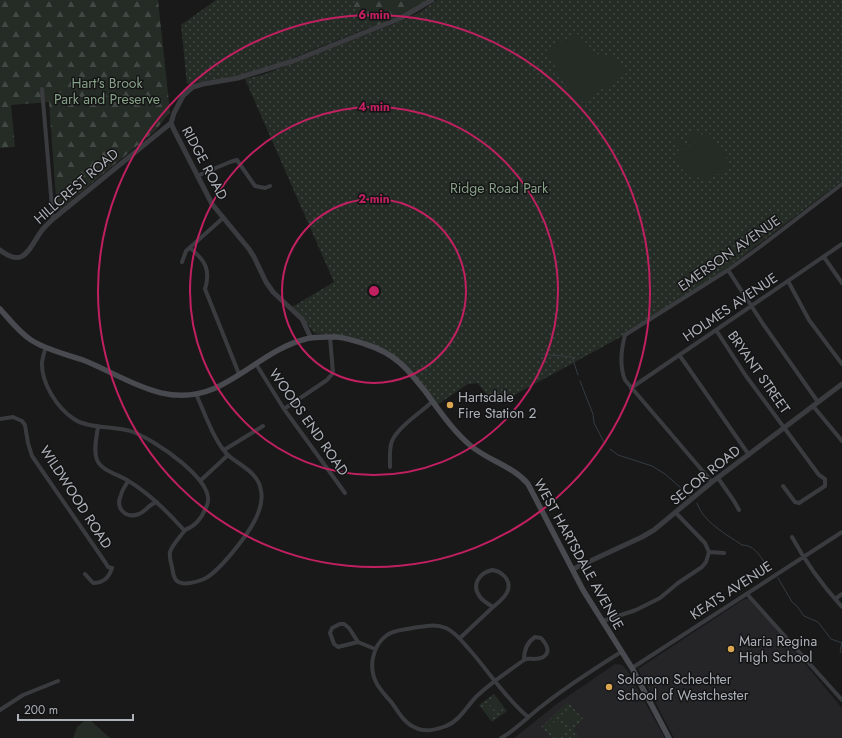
<svg xmlns="http://www.w3.org/2000/svg" width="842" height="738" font-family="Jost,sans-serif">
<style>
.built{fill:#252527}
.grass{fill:url(#grass-dots)}
.forest{fill:url(#forest-firs)}
.pitch{fill:#252c26}
.lines{fill:none;stroke-linecap:round;stroke-linejoin:round}
.stream{stroke:#343c42;stroke-width:1}
.minor{stroke:#3a3b3f;stroke-width:4}
.tertiary{stroke:#3a3b3f;stroke-width:5}
.secondary{stroke:#484a4f;stroke-width:5.5}
.ring{fill:none;stroke:#c12060;stroke-width:2}
.poi-dot{fill:#dba650;stroke:#141415;stroke-width:1.5}
.labels{text-anchor:middle;stroke-width:3;stroke-linejoin:round;paint-order:stroke}
.park-label{font-size:14px;fill:#86a187;stroke:#141415}
.street-label{font-size:14px;fill:#adb1b8;stroke:#141415}
.poi-label{font-size:14px;fill:#adb1b8;stroke:#141415;text-anchor:start}
.centre{fill:#c12060;stroke:#141415;stroke-width:2}
.ring-label{font-size:12px;text-anchor:middle;font-weight:bold;fill:#c12060;stroke:#141415;stroke-width:3;stroke-linejoin:round;paint-order:stroke}
</style>
<defs>
<pattern id="grass-dots" width="8" height="8" patternUnits="userSpaceOnUse"><rect width="8" height="8" fill="#252c26"/><path d="M2 2h.1M6 6h.1" fill="none" stroke="#424843" stroke-width="1.8" stroke-linecap="round"/></pattern>
<pattern id="forest-firs" width="22" height="20" patternUnits="userSpaceOnUse"><rect width="22" height="20" fill="#252c26"/><path d="M5 1l3.5 6h-7zM16 11l3.5 6h-7z" fill="#424843"/></pattern>
</defs>
<rect width="100%" height="100%" fill="#19191a"/>
<path class="built" d="M744,599H749L776,629L842,708V738H674L638,669Z
M615,664L622,665L627,670L665,738H514L558,703Z"/>
<path class="grass" d="M216,0H427L406,13L277,64L236,76L187,84L181,25Z
M437,0H842V181L723,271L628,333L498,404L493,403L478,383L468,384L437,405L415,377L373,344L356,338L314,333L305,321L292,307L334,282L245,79L265,74L406,19L420,12Z
M494,694L507,711L492,722L479,705Z
M568,702L583,719L573,729L579,736L576,738H552L541,727Z"/>
<path class="forest" d="M0,0H158L170,112L155,131L57,212L49,102L11,105L15,147L0,148Z
M355,0H427L406,13L372,28L353,7Z"/>
<path class="pitch" d="M578,34L596,54L602,55L605,60L613,55L626,74L577,105L546,51L560,42L571,39Z
M695,128L701,135L704,133L710,134L731,165L725,171L706,180L686,174L675,160L696,140L690,144L685,138Z
M678,135L687,147L681,153L671,141Z
M494,698L502,709L497,713L489,702Z
M488,703L496,714L491,718L482,707Z
M570,707L579,718L575,722L565,712Z
M564,713L573,723L568,727L559,717Z
M88,718L110,738H73L77,727Z
M557,719L567,729L562,733L553,723Z
M551,724L561,735L557,738H555L547,729Z"/>
<g class="lines">
<path class="stream" d="M540,354L572,357L578,375
M580,381L593,414L594,423L605,444
M610,449L618,455L652,466L665,474L690,496
M697,503C703,522 726,534 742,545C753,545 759,554 765,563
M778,578L792,602L797,606L804,616L818,622L831,639L842,643L840,651L842,653"/>
<path class="minor" d="M42,89L53,219
M197,176L230,162L237,160L255,186L265,188L270,186
M190,248C205,260 211,270 205,289L239,374
M824,257L842,283
M182,262L186,251L223,218
M728,270L763,324L818,402
M788,281L809,320L842,364
M716,330L746,376L819,475L825,479V486L799,503L795,502L783,486
M46,347C44,352 43,357 42,362C41,383 57,408 74,419C88,429 117,426 133,432C153,439 217,481 207,505C203,516 196,526 185,530C181,536 172,545 170,552C169,557 171,563 172,567C173,572 173,578 177,581C183,586 197,582 204,579C219,572 247,536 255,520C259,512 263,500 261,491C259,473 241,466 229,456C215,444 204,411 196,394
M680,356L749,455
M256,364L284,409L345,493
M631,388L842,244
M813,406L842,441
M284,409L327,380L333,373L330,337
M0,419L13,417L22,421L25,425L28,443L32,456L105,562L108,567L112,568C109,578 103,583 93,583L85,574
M98,426C97,436 93,450 97,460C102,471 117,474 127,480C149,493 166,510 183,529L185,530
M224,450L263,426
M390,467C390,459 389,449 392,441C398,427 421,412 432,402
M718,478L734,501L739,510
M128,481C126,485 122,490 121,495C115,508 125,519 139,514C146,511 149,504 157,502
M200,481L228,455
M712,482L625,380C619,365 621,350 625,335L728,270L757,249L842,184
M792,537C806,563 823,586 842,607
M709,552L724,553
M492,570C501,571 511,579 508,590C506,597 498,603 493,607C488,604 483,601 480,597C471,585 479,573 492,570Z
M747,594L842,700
M835,599L842,594
M603,621L636,610L660,598L678,583L702,567L706,562L709,552L705,543L676,513
M340,624H344L349,628L358,642L338,647L334,644L330,633L332,628Z
M535,637L541,638C551,649 550,658 534,659C530,659 528,658 524,660C524,651 527,642 535,637Z
M460,638L493,607
M358,642L375,649
M524,660C509,671 492,682 478,695C468,704 460,721 446,726C436,730 424,733 414,727C404,723 398,711 392,703C387,697 381,691 377,684C368,668 372,646 387,635C393,631 401,630 407,629C420,627 434,623 446,628C455,632 462,641 468,648C488,670 505,698 528,717
M632,668L842,532
M0,710L23,695L58,681
M501,738C512,733 531,714 542,706C567,686 594,669 621,652"/>
<path class="tertiary" d="M0,250C23,268 28,251 40,233C43,228 48,224 53,219L171,123
M311,338L302,319L273,292L266,282L254,257L249,249L212,204L174,130L171,123L174,113L183,96L193,87L203,84L238,78L293,61L401,18L432,0
M573,569L642,537L654,530L712,482L842,384"/>
<path class="secondary" d="M0,309C9,319 19,332 31,340C46,350 66,354 83,360C126,377 165,409 213,389C244,376 272,347 306,339C315,336 328,337 337,337C346,338 356,341 365,344C378,348 390,354 400,363C410,371 417,382 425,391C439,410 453,431 471,446C489,461 513,466 528,484L583,590L632,668L669,738"/>
</g>
<g class="ring">
<circle cx="374" cy="291" r="92"/>
<circle cx="374" cy="291" r="184"/>
<circle cx="374" cy="291" r="276"/>
</g>
<g class="poi-dot">
<circle cx="450" cy="405" r="4"/>
<circle cx="731" cy="649" r="4"/>
<circle cx="609" cy="687" r="4"/>
</g>
<g class="labels">
<g class="park-label">
<text x="107" y="88">Hart's Brook<tspan x="107" dy="16">Park and Preserve</tspan></text>
<text x="499" y="193">Ridge Road Park</text>
</g>
<g class="street-label">
<text transform="translate(205 163) rotate(62)" y="5">RIDGE ROAD</text>
<text transform="translate(76 186) rotate(-41)" y="5">HILLCREST ROAD</text>
<text transform="translate(729 253) rotate(-35)" y="5">EMERSON AVENUE</text>
<text transform="translate(730 307) rotate(-34)" y="5">HOLMES AVENUE</text>
<text transform="translate(759 372) rotate(55)" y="5">BRYANT STREET</text>
<text transform="translate(309 422) rotate(55)" y="5">WOODS END ROAD</text>
<text transform="translate(705 475) rotate(-39)" y="5">SECOR ROAD</text>
<text transform="translate(76 497) rotate(57)" y="5">WILDWOOD ROAD</text>
<text transform="translate(579 554) rotate(61)" y="5">WEST HARTSDALE AVENUE</text>
<text transform="translate(731 590) rotate(-33)" y="5">KEATS AVENUE</text>
</g>
<g class="poi-label">
<text x="458" y="402">Hartsdale<tspan x="458" dy="16">Fire Station 2</tspan></text>
<text x="739" y="646">Maria Regina<tspan x="739" dy="16">High School</tspan></text>
<text x="617" y="684">Solomon Schechter<tspan x="617" dy="16">School of Westchester</tspan></text>
</g>
</g>
<circle cx="374" cy="291" r="6" class="centre"/>
<g class="ring-label">
<text x="374" y="19">6 min</text>
<text x="374" y="111">4 min</text>
<text x="374" y="203">2 min</text>
</g>
<path d="M18 714v6h115v-6" fill="none" stroke="#adb1b8" stroke-width="2"/>
<text x="24" y="714" font-size="12" fill="#adb1b8" stroke="#141415" stroke-width="3" paint-order="stroke">200 m</text>
</svg>
